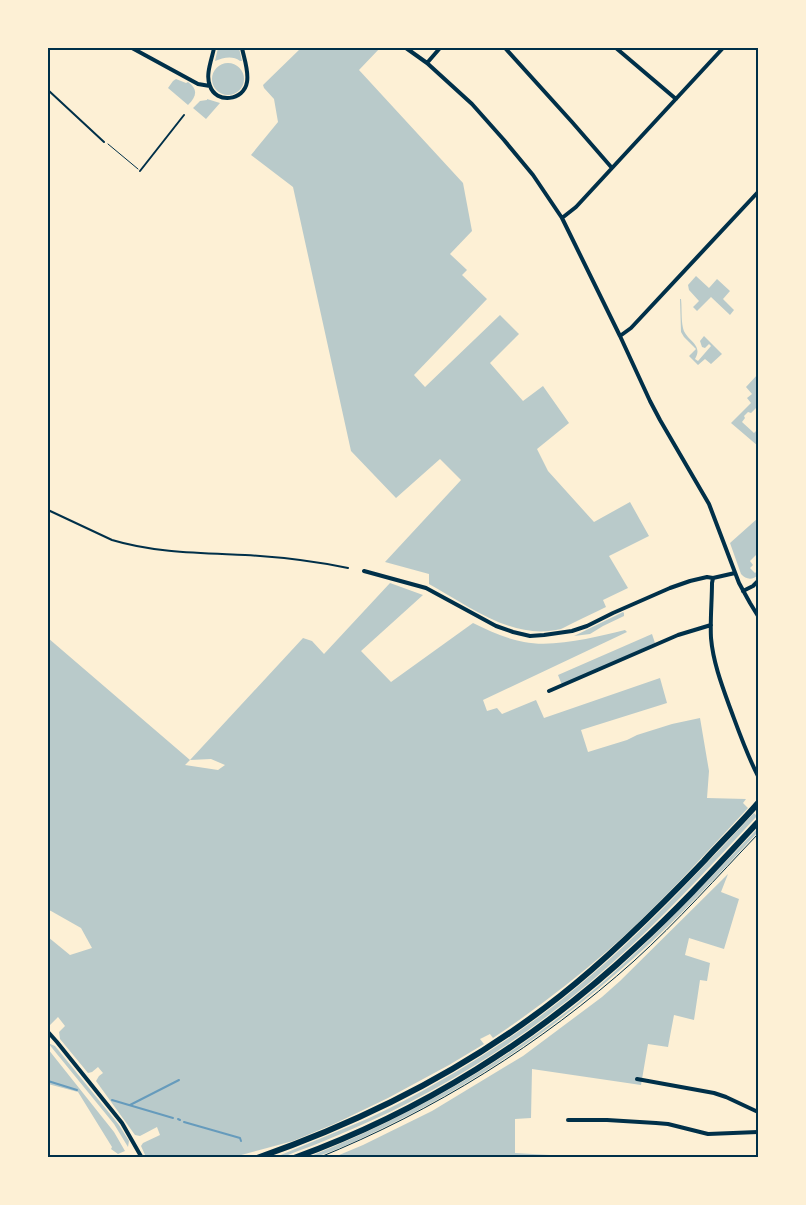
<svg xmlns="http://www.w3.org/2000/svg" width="806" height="1205" font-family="Helvetica,sans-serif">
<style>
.green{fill:#b9caca;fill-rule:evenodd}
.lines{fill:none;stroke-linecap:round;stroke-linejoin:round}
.stream{stroke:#669bbc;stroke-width:2}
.path{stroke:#003049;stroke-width:1}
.service{stroke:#003049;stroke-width:2}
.minor{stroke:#003049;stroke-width:4}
.primary{stroke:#003049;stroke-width:6}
.neatline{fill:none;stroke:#003049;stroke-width:2}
</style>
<rect width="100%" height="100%" fill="#fdf0d5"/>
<path class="green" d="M218,48H239L242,61H240C232,55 223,58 215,61Z
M301,48H380L359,70L463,183L472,231L450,254L467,270L462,275L487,299L414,375L425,387L500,315L519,334L490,363L523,401L543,386L569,423L537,449L548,471L594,522L630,502L649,536L609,556L628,588L603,600L606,607C596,612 585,617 575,622C570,624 566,627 561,629C513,641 469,606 429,584V574L385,562L461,480L440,459L396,498L351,451L293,187L251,155L278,122L274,99L264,88L263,85Z
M212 79a16 16 0 1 1 32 0a16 16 0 1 1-32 0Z
M176,79L186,83L188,82C198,89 197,96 188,105L168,88L173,81Z
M207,99L220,103L206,119L193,108L200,101L207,100Z
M696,276L709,288L717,279L730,291L723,299L734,310L730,315L711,297L697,311L693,307L699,301L689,290L688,285Z
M680,299H681C682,308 681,319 683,328C686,341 704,344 695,359L698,361L711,346L709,344L705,348L702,347L700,341L704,336L722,354L711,364L705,359L698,365L689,356L696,349L684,337L681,332Z
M758,374V402L756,405V408L751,413L748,412L744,416L745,418L742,422L754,433L757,430L758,431V446L731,423L751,403L747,398L752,394L746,387Z
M758,518V553L750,561L753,565L750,568L755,573L758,570V575C753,580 746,580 741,574L730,543Z
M390,583L423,595L361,651L391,682L473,623C489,631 507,639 524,642C554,648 596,637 625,630L627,632L483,700L487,711L497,708L502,714L536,700L544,718L660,678L667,703L581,730L588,752L627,740L637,735L672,724L700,718L709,771L707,798L746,799L743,803L748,808C702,857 657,908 606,952C570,983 532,1012 493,1038L490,1034L480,1039L484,1044L449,1065L388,1098L334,1124L293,1141L234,1157H146L141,1146L143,1143L160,1135L157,1127L140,1136L135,1135L96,1081L99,1076L103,1073L98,1067L92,1072L88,1073L60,1039L59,1032L65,1026L58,1017L48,1027V937L70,955L92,948L81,928L51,911L48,910V638L190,760L303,638L312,641L324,654ZM211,759L225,765L218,770L185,765L190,760Z
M623,612L624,613V616L603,626L590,634L574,636Z
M652,634L655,643L562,685L558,675Z
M754,813L757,816C717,859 677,903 633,944C551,1021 454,1086 350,1130C333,1137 315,1145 298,1151C290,1154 284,1158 276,1157C306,1144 337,1132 367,1119C418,1095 468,1066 515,1034C606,972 679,893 754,813Z
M758,828V832C719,874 679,918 636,956C560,1025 475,1084 383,1128C364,1137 325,1157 306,1158C416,1114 521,1054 611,975C663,929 710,878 758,828Z
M728,874L721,892L739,899L724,949L689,938L685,955L710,963L707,981L700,980L694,1020L674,1015L668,1047L648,1044L641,1085L532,1069L531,1118L515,1119V1153L585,1157L332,1158L363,1145L432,1111L523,1056L602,997L620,981Z
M48,1043L55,1046L119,1125L129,1141L128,1147L114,1124Z
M48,1049L114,1132L125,1151L118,1154L111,1149L112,1147L78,1092L48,1084Z"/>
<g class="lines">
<path class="stream" d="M48,1081L77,1090
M112,1100L173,1118
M130,1105L179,1080
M178,1119L180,1120
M184,1122L240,1138L241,1141"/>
<path class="path" d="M108,144L138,169
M318,1158C434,1111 541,1044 634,961C678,921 717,877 758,834"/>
<path class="service" d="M48,90L104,142
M140,171L184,115
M48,510L112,540C155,553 201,553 245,555C280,557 314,561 348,568"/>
<path class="minor" d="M132,48L198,84L210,86
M214,48C212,59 205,75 210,86C216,104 244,101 247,82C249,71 244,58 242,48
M406,48L427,63L472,104L504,140L533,175L562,218L620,336L650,401L660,420L709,504L739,583L750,603L758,616
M505,48L572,122L612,168
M616,48L676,99
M427,63L440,48
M562,218L576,207L723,48
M620,336L631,328L758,192
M364,571L426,588L496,626L513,632L530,636L544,635L572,631L587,626L613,613L670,588L690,581L707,577L713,578L735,573
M713,578L712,583C712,601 710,620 711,638C713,661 721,683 729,705C738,729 746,753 758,776
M743,591L753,586L758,581
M549,691L678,635L711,625
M48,1034L49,1033L57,1042L122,1123L142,1158
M637,1079L714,1093L726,1097L758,1112
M568,1120H607L656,1123L668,1124L708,1134L758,1132"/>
<path class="primary" d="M257,1158C366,1120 470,1067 560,996C612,955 659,908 704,861C722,841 741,823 758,803
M294,1158C421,1112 539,1038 637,946C680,907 719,864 758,822"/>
</g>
<rect width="806" height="1205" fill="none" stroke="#fdf0d5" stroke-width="98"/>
<rect x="49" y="49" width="708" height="1107" class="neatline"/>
</svg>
